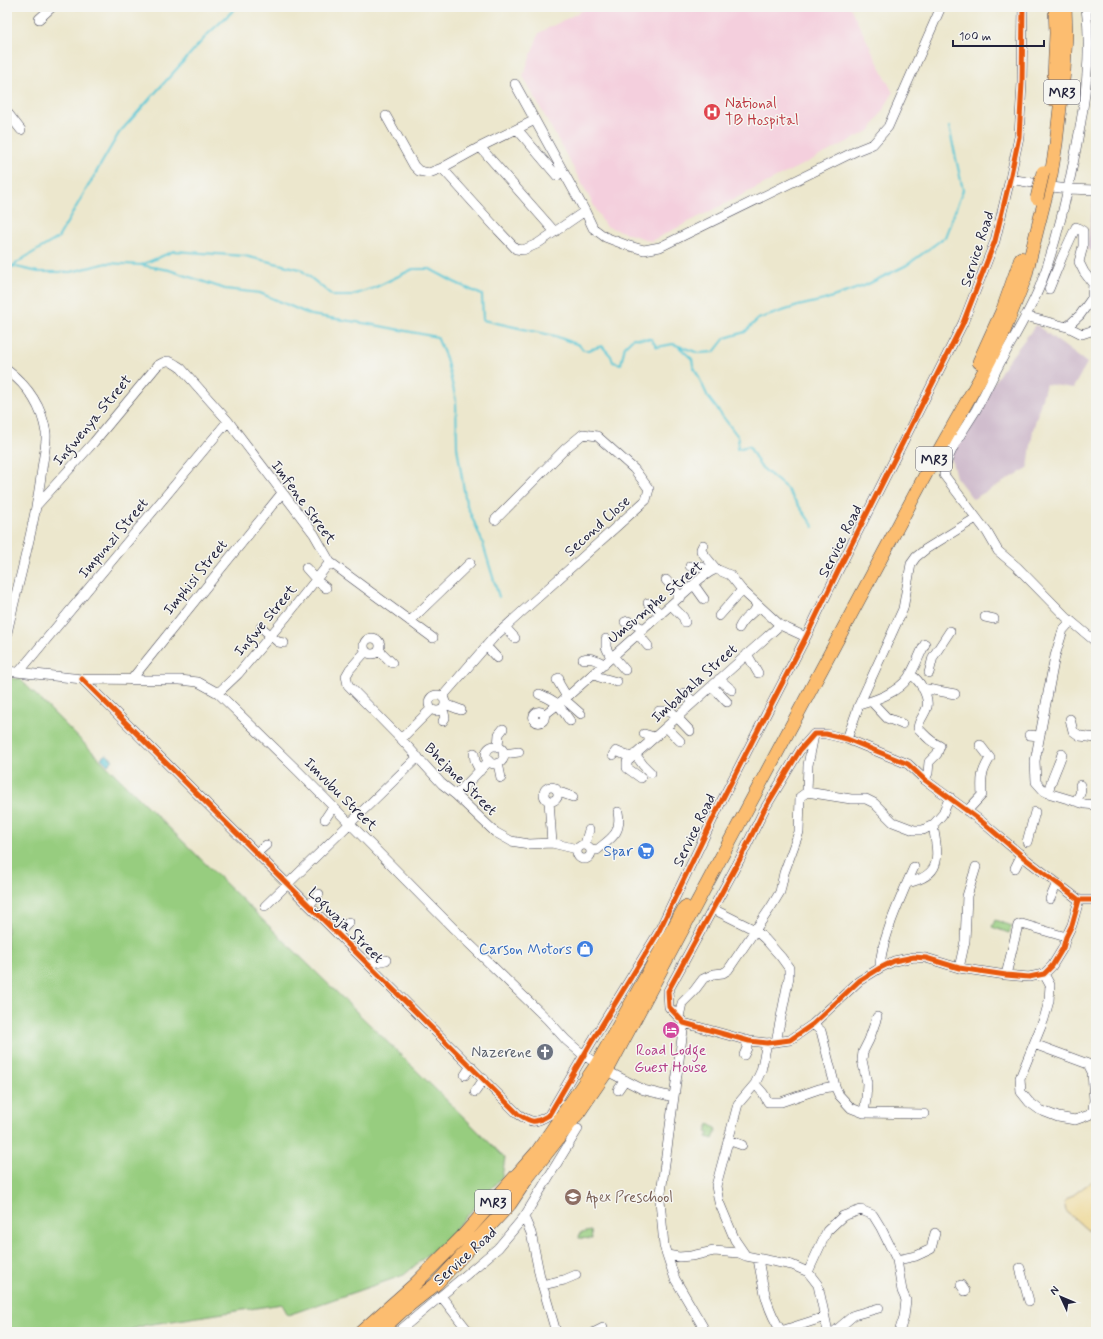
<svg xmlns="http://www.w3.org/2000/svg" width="1103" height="1339" font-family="Mynerve,sans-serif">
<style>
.built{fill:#f4cfdd}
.industrial{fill:#d0bdcd}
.green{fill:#97cd7f;stroke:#5c785d}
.sand{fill:#eeda9e;stroke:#887e6c}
.water{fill:#5dc8d7;stroke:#407589}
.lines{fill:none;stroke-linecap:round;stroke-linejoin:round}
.stream{stroke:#5dc8d7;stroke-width:2}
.minor-casing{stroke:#404051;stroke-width:10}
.highway-casing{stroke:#404051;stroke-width:14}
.minor{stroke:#fff;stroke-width:9}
.highway{stroke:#fcbd6f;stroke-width:13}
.highway-bridge-casing{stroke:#404051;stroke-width:14;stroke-linecap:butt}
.highway-bridge{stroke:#fcbd6f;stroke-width:13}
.cycleway-casing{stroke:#f6f6f2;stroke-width:8}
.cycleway{stroke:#e8590c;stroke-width:5}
.labels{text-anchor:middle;stroke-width:3;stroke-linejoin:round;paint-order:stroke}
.shield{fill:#f6f6f2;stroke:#626272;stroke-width:1}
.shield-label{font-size:14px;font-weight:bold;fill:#22223b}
.health-label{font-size:15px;fill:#be3a42;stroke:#f6f6f2;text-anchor:start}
.street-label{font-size:15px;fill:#22223b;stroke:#f6f6f2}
.shop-label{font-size:15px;fill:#366cbe;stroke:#f6f6f2;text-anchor:end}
.hotel-label{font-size:15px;fill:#b23c85;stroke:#f6f6f2}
.worship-label{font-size:15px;fill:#5b616d;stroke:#f6f6f2;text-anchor:end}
.education-label{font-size:15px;fill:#785e54;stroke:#f6f6f2;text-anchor:start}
</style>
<rect width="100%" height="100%" fill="#f6f6f2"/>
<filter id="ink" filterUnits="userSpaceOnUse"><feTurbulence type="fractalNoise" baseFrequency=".025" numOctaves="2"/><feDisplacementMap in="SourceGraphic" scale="8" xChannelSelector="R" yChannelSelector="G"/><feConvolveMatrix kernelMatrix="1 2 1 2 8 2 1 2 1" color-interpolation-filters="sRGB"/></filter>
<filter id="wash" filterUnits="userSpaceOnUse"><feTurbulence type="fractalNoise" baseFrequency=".012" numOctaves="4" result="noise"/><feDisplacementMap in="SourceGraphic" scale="16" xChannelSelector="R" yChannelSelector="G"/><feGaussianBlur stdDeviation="0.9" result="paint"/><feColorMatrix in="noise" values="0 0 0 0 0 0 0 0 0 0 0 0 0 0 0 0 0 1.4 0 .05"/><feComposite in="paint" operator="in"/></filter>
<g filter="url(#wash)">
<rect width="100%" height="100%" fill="#ece7cd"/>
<path class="built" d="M589,7H850L893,93L871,130L651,241L605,226L523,76L539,33Z"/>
<path class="industrial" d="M1094,191L1096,192V251L1087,250Z
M1036,325L1087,363L1073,388L1046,384L1033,430L1028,468L973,499L956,477L950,454L977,408L1008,361Z"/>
<path class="green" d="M10,678L20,679C180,841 344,998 505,1158L502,1177L446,1239L404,1275L288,1315L282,1304L146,1325L123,1332H7V686Z
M995,920L1012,926L1009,933L992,927Z
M709,1124L717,1129L713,1139L707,1137L709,1133L706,1132Z
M591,1231L592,1239L579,1238L580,1233Z"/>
<path class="sand" d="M1096,1178V1235H1093L1066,1211L1064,1202Z"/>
<path class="water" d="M106,754L113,760L108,765L101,758Z"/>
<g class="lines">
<path class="stream" d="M141,265L174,251L245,256L300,269L333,296H350L374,288L413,269H430L454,282L482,295L483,320L555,336L579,345L583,350H589L602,346L611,356L613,362L621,364L625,346L633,338L651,339L657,347L673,344L699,353L714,352L725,338L745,332L758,319L798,306L824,300L864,286L907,265L945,237L963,190L949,127
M7,267L12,266L38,272H71L107,263L141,265L169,270L225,289L260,293L311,315L369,324L437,337L446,358L456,400L457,447L466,503L482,541L499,597
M7,270L24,258L58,238L119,133L209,33L237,7
M679,347L692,359L693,365L708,397L739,438L737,449L749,446L760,466L786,488L814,527"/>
</g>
</g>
<g filter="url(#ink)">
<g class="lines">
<g class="minor-casing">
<path id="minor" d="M1086,7C1092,54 1085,103 1076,149C1067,195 1057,242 1040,286C1030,311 1015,335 1002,359C993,376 985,393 976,410C964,430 947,451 944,475L987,532L998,551L1017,567L1066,617L1096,642
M39,19L52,7
M515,84L585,211L593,228L605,237L626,245L644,250L660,247L858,150L873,144L888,127L941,7
M7,112L21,130
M386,116L414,166L419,171L429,173L442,168L480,147L535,120
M517,129L557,176
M480,147L555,232
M442,168L498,230L516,249L523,250L537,244L585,211
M1010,179L1044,185
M1052,187L1068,189L1096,190
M1025,316L1067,327L1080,315L1092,298L1093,284L1084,272L1079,262L1083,246V231L1076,227L1062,257L1049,289
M1068,327L1082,334L1091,331L1096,332
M7,370C28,386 42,406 46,433C47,443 43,459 42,469C35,525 19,579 7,633
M37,505L94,442L157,366C169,358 169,360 181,368L228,421L314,534L330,562L433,638
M703,545L701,549V551L716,569
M690,566H699L710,572
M306,568L314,577L317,578
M316,580L326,588
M666,580L681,597
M694,585L704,599
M648,603L661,614
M671,605L683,617L685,622
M719,616L742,590
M985,617L994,619
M410,621L470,563
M1071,621L1063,630L1055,656L1035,761L1036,782L1044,791L1048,793L1085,804L1096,805
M625,622L628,621L644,629
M261,627L278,642L284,643
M505,627L515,638
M739,628C744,617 750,616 757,608L756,604
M638,634L648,646
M364 646a8 8 0 1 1 16 0a8 8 0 1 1-16 0Z
M606,639V647L611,658
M486,646L497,658
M366,651L350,669L346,676L348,685L401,739L442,784L456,795L495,832L511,841L529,844L552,843L577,849
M378,652H381L392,663
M747,654L758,673
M613,656L625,670
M583,659C591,657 598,660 604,665
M7,671L82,679L180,680L198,682L218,693L298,771L454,929L547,1019L566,1040L581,1053L597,1064
M19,672L228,421
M594,673L599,677L617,682
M929,673L933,657L950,631
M910,674C920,680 929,696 927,707C925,715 919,719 918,728C926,736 929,741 940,746L937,754L929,762L928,773L925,780
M559,678L557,680L567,697
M82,679L518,1114C532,1123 534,1124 549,1115L591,1043L658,933L723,798L806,637L838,571L963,323L995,241L1010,179L1019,137L1022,83L1023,7
M719,679L732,690
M131,680L282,493
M712,686L727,702
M922,688L955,694
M218,693L238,674L287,616L330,562
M685,693L693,702
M539,694C557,701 560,706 570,721
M429 703a8 8 0 1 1 16 0a8 8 0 1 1-16 0Z
M442,697L494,637L646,500L649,489L634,469L597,436L583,434L566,448L495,520
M564,699L581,714
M871,701L887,718L902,724
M445,704L461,710
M859,705C876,700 897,693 908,678C915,668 919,655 925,644
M442,710L444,713L445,718L443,721
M659,711H671L690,731
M533.5 717a5.5 5.5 0 1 1 11 0a5.5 5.5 0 1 1-11 0Z
M544,715L567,697L701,578L710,572L716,569L730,575L742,590L780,625L806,637
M1070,719L1073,731L1080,736L1096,738
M666,727L680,741
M644,734L654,737
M1029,735L1039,736
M401,739L431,709
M847,739L859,705L903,609L911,564L916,557L926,549L976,518
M486 755a9 9 0 1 1 18 0a9 9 0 1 1-18 0Z
M498,747L499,734L503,729
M474,753L475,761L480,771
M503,754L519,752
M635,754L643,765L651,773
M613,755L616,751L625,755L633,757
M498,763L501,778
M641,778L627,768V762L780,625
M544 794a7 7 0 1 1 14 0a7 7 0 1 1-14 0Z
M807,792L851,799H866L874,803L893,822L914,830H923L933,825L942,815L950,797
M1048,793C1051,779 1058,767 1062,754
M558,794L562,793L573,797
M456,795L489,761
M549,801L552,843
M1074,801C1080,797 1082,792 1080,785
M967,811L982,795C981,778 981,773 990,758L980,745
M325,819L333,807
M1027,842L1035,812
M585,844L589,830
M577 852a7 7 0 1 1 14 0a7 7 0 1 1-14 0Z
M591,849L597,850C611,838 622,834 618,812
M257,853L266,845
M1015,868L1020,858L1019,853
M907,883C944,875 938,856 933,825
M1050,899L1057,883
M1079,900L1072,925L1066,937L1063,948L1052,966L1044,974L1029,977L1006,975L959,968L926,958L914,957L894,961L880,968L859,981L813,1024L790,1040L767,1043L749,1041L684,1023L669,1007L668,991L740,859L764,810L800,750L814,734H826L847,739L908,764L925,780L981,821L1027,860L1070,893L1079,900H1096
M309,905L319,894
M265,906L418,757
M713,909L755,930L765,939L781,957L789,968V977L776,1042
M338,934L349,922
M370,966L373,963L386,960
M880,968C880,952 886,938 891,922C898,903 906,885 914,867
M959,968L965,941L967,896L976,867
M1006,975L1018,925L1022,924L1066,937
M679,1017L682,1003L694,991L703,979L714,974L723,973L728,970L771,907L780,892L784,873L799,832L800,797L807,792L808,765L814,735
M684,1023L660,1200L664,1246L675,1279L706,1332
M813,1024L821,1031L835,1086L839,1095L851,1108L864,1113L924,1114
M767,1043L761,1071L755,1084L738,1104L716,1186L719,1202L735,1240L746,1256L792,1265L808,1272L818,1285L828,1332
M1034,1044L1088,1064L1092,1072L1094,1100L1093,1110L1089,1115L1075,1120L1058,1117L1040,1110L1029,1102L1021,1092L1020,1078L1044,1019L1049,1001L1050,985L1044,974
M744,1055L747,1048V1040
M607,1071L644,1090L673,1097
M465,1075L471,1066
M755,1084L763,1093L768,1102H781L819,1089L835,1086
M618,1090L625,1080
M475,1092L484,1079
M864,1113L866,1099L867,1083L862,1060L863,1052L869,1040L877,1017
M728,1140L742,1145
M524,1217L531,1233L540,1277L556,1332
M667,1255L679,1257L691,1256L714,1251L739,1253L746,1256
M758,1259C763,1286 766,1309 782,1332
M897,1260L916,1256L931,1249L935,1233
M1020,1268L1029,1301
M808,1272L827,1231L843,1216L861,1210L873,1215L881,1228L897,1260L902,1291L906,1300L904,1317L899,1332
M542,1285L564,1280L576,1275
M961,1285L965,1291
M441,1296L469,1332
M781,1331L825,1317
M398,1332L498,1248L524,1217L578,1129
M595,1332L603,1328
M834,1332L854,1315L879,1308"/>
</g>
<g class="highway-casing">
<path id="highway" d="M1053,99L1056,33L1055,7
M979,362L1003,309L1021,258
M361,1332L414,1285L462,1237L537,1152L597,1064L685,907
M379,1332L402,1311L436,1284L510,1204L528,1177L579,1112L607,1071L928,470L983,373L1002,336L1025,278L1051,175L1056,144L1064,71L1066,34L1065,7"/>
</g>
<use href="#minor" class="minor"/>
<use href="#highway" class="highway"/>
<g class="highway-bridge-casing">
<path id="highway-bridge" d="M1037,198L1043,172"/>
</g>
<use href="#highway-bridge" class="highway-bridge"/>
<g class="cycleway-casing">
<path id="cycleway" d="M82,679L518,1114C532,1123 534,1124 549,1115L591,1043L658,933L723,798L806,637L838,571L963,323L995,241L1010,179L1019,137L1022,83L1023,7
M1079,900L1072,925L1066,937L1063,948L1052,966L1044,974L1029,977L1006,975L959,968L926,958L914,957L894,961L880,968L859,981L813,1024L790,1040L767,1043L749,1041L684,1023L669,1007L668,991L740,859L764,810L800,750L814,734H826L847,739L908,764L925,780L981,821L1027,860L1070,893L1079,900H1096"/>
</g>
<use href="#cycleway" class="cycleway"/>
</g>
</g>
<defs>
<g id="hospital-disc" transform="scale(0.9)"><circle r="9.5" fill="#e0444e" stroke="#f6f6f2"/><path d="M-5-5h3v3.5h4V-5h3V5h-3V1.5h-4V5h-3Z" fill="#fff"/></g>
<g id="supermarket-disc" transform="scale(0.9)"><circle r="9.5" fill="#3f7fe0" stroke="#f6f6f2"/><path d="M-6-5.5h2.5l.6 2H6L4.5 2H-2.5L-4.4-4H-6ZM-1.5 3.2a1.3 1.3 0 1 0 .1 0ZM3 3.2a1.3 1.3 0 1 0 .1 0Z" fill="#fff"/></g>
<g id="shop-disc" transform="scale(0.9)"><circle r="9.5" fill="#3f7fe0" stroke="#f6f6f2"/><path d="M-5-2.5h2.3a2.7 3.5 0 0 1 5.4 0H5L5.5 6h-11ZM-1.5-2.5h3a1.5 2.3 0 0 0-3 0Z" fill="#fff"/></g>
<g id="hotel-disc" transform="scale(0.9)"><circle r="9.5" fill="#d1479c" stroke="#f6f6f2"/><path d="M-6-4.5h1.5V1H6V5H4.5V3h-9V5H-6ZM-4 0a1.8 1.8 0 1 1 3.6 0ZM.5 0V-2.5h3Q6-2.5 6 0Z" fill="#fff"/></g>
<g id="church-disc" transform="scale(0.9)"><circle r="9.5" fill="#6b7280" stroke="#f6f6f2"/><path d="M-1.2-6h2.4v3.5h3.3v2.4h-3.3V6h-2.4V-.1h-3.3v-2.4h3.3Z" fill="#fff"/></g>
<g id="school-disc" transform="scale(0.9)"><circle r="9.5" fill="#8d6e63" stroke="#f6f6f2"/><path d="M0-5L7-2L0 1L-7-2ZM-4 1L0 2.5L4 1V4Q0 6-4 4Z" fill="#fff"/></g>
</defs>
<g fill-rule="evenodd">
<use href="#hospital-disc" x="712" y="112"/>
<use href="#supermarket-disc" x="646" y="851"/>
<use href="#shop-disc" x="585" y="949"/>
<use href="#hotel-disc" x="671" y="1030"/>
<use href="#church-disc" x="545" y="1052"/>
<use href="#school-disc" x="573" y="1197"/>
</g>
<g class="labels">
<g class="shield">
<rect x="1044" y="80" width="36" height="24" rx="3"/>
<rect x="916" y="447" width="36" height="24" rx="3"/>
<rect x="475" y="1190" width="36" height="24" rx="3"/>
</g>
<g class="shield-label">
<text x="1062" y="97">MR3</text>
<text x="934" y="464">MR3</text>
<text x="493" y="1207">MR3</text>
</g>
<g class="health-label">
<text x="725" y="108">National<tspan x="725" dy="17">TB Hospital</tspan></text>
</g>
<g class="street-label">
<text transform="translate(977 249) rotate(-72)" y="5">Service Road</text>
<text transform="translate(92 420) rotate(-50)" y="5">Ingwenya Street</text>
<text transform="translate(304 502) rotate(54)" y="5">Imfene Street</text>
<text transform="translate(597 526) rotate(-42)" y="5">Second Close</text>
<text transform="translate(113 538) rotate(-50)" y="5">Impunzi Street</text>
<text transform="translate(840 541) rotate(-63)" y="5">Service Road</text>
<text transform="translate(195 577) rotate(-51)" y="5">Imphisi Street</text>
<text transform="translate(655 602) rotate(-40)" y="5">Umsumphe Street</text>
<text transform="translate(265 620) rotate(-50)" y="5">Ingwe Street</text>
<text transform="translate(694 683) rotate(-42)" y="5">Imbabala Street</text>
<text transform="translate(461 779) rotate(45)" y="5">Bhejane Street</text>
<text transform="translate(341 794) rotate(45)" y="5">Imvubu Street</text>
<text transform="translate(694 830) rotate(-64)" y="5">Service Road</text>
<text transform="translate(346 925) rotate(45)" y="5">Logwaja Street</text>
<text transform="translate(465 1256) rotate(-42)" y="5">Service Road</text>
</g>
<g class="shop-label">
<text x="633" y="856">Spar</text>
<text x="572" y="954">Carson Motors</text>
</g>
<g class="hotel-label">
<text x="671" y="1055">Road Lodge<tspan x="671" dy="17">Guest House</tspan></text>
</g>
<g class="worship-label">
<text x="532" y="1057">Nazerene</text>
</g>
<g class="education-label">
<text x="586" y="1202">Apex Preschool</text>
</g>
</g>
<rect width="1103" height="1339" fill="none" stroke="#f6f6f2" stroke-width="24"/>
<g transform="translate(1061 1297) rotate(314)" stroke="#f6f6f2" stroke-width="3" paint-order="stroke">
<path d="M0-3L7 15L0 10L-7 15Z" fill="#22223b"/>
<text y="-6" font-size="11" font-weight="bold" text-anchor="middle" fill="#22223b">N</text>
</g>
<path d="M953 40v6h91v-6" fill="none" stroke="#22223b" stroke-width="2"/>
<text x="959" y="40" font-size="12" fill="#22223b" stroke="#f6f6f2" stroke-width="3" paint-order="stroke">100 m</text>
</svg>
